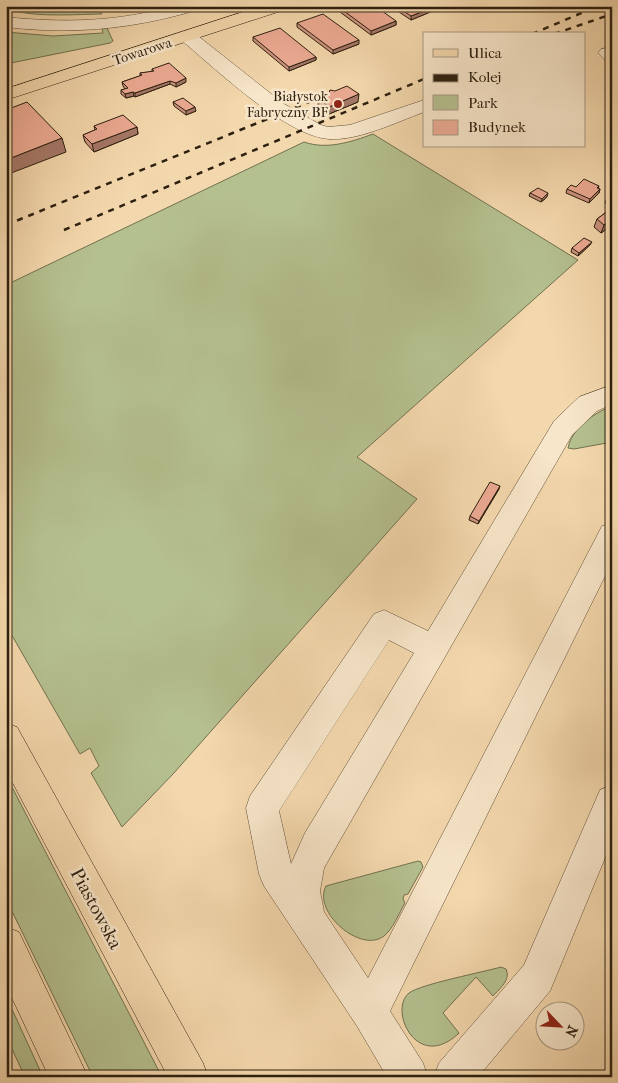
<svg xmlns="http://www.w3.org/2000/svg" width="618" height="1083" font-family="'IM FELL French Canon',serif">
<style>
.green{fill:#b5c08f;stroke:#717050}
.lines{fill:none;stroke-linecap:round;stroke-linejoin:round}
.minor-casing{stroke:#5f4e37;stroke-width:1}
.major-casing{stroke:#2d2010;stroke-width:1}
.minor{fill:#f8e6ca;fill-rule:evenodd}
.major{fill:#f4d8ad;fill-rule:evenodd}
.rail{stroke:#2d2010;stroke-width:2.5;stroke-dasharray:6 6;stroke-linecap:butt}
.wall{fill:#cb927e;stroke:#2d2010}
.shaded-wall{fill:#a57767;stroke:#2d2010}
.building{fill:#ecaa93;stroke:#2d2010}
.poi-dot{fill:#8f2418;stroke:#f8e6ca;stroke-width:2}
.labels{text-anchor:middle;stroke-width:5;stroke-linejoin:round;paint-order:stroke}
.far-street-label{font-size:14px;fill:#2d2010;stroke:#f8e6ca}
.far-poi-label{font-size:14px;fill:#2d2010;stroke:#f8e6ca;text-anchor:end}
.near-street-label{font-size:19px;fill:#2d2010;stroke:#f8e6ca}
</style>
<rect width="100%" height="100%" fill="#f4d8ad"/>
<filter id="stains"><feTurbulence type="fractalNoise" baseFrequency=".004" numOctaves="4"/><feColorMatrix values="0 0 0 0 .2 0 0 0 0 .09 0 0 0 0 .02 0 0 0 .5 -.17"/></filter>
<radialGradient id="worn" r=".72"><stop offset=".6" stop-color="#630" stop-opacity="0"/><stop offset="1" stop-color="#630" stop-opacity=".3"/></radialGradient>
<path class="green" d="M6,6H65L66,8L99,6L102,14C82,14 19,19 6,6Z
M107,28L113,41L110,43L6,64V32L53,36L103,33L102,29Z
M373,134L578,260L357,457L417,499L173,774L122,827L91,773L99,766L90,748L80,754L6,625V285L304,142C327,150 351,142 373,134Z
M612,406V442L574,449L568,448C572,428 594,413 612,406Z
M6,776L13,789L162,1077H93L6,899Z
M418,861L421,862L423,867L408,894L404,895L403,899L405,903C399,913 393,929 384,936C361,954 312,912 326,886Z
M501,967L506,969C511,980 500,988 493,996L476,977L443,1013L459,1033C417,1073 388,1010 409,993C421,984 484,972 501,967Z
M6,996L43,1077H25L6,1036Z"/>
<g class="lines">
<g class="minor-casing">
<path id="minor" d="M173,6H199L197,10C133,29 72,35 6,27V17C62,23 118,22 173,6Z
M187,31L193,32L284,104L321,125L328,127L350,125L424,100V112C397,122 358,141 329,139C285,136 215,68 181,40L178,36L181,32Z
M607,48L612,49V62L606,61L598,53L601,49Z
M612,385V404L597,411L572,435L324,868L320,891L324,912L368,978L602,526L612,523V562L390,1011L423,1063L428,1077H387L357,1026L264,886L259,874L246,808L250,796L374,614L384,610L428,631L554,421L579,397ZM389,640L414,653L305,833L291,864L279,811Z
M612,785V841L550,991L478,1077H434L439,1063L524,965L600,790Z"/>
</g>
<g class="major-casing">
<path id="major" d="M261,6H286L284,10L6,100V89Z
M6,723L17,727L203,1063L208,1077H168L6,770Z
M6,927L19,932L88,1077H49L6,985Z"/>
</g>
<use href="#minor" class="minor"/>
<use href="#major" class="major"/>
<path class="rail" d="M532,34L598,6
M554,34L612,14
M6,225L324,96
M64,230L424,79"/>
</g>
<path class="wall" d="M390,6H435V10L411,20Z
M340,8L396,21V25L371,35L340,12Z
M297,23L359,44L333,54L297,27Z
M253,37L316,57V60L289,71L253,41Z
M152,69L186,82L176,87L170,84L135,97L134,96L126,98L121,94V90L125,89L123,86L122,82L140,76V73L152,72Z
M318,98L358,102L329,114L318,106Z
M173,102L196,111L186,115L174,106Z
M94,126L137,127L138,134L94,152L85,142L83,135L95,130Z
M599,186L598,189H600L599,193L589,203L566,193L567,189L576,187Z
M530,193L547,197L541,202L529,196Z
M612,193V208L605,203L608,195Z
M612,208V225L601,233L594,227L597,219Z
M590,245L578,256L571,252L572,248Z
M499,489L478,524L469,520L470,516Z"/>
<path class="shaded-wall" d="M65,6H78L66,8Z
M435,7V10L411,20V16Z
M396,21V25L371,35V31Z
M359,40V44L333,54V50Z
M316,57V60L289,71V67Z
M186,78V82L176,87V83Z
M170,81V84L135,97V93Z
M133,92L134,96L126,98L125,94Z
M359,94L358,102L329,114V107Z
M195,107L196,111L186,115V111Z
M137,127L138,134L94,152L92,144Z
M62,138L66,152L6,175V160Z
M600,189L599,193L589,203L590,199Z
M548,193L547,197L541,202L542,199Z
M612,219V225L601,233L604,225Z
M592,242L590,245L578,256L579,253Z
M500,486L499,489L478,524L479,521Z"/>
<path class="building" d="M345,6H375L396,21L371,31L340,8Z
M396,6H435V7L411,16Z
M323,14L359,40L333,50L297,23Z
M280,28L316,57L289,67L253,37Z
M169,63L186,78L176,83L170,81L135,93L133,92L125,94L121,90L128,88L122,82L142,75L140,73L154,71L152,69Z
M347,86L359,94L329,107L318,98L329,93L330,90L335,91Z
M183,98L195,107L186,111L173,102Z
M27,102L62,138L6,160V110Z
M123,115L137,127L92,144L83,135L97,129L94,126Z
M584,179L599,186L597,188L600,189L590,199L567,189L571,185L576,187Z
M538,188L548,193L542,199L530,193Z
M612,193V199L608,195Z
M612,208V219L604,225L597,219Z
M584,238L592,242L579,253L572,248Z
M490,482L500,486L479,521L470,516Z"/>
<circle class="poi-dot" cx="338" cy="104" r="5"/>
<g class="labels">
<g class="far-street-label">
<text transform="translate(142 51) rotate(-18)" y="5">Towarowa</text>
</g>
<g class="far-poi-label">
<text x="328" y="101">Białystok<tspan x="328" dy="16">Fabryczny BF</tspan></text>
</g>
<g class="near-street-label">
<text transform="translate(97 908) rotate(62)" y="7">Piastowska</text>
</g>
</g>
<rect width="618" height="1083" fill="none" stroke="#f4d8ad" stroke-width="25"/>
<rect x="8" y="8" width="603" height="1068" fill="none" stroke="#2d2010" stroke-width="2.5"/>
<rect x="12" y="12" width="593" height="1058" fill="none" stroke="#2d2010"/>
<rect x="423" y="32" width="162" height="115" fill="#f8e6ca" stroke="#a79780"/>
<rect x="433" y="49" width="25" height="8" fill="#f4d8ad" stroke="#a79780"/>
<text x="468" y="58" font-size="15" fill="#2d2010">Ulica</text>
<rect x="433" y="74" width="25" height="8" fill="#2d2010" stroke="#a79780"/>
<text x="468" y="82" font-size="15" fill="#2d2010">Kolej</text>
<rect x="433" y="95" width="25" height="15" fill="#b5c08f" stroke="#a79780"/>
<text x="468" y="108" font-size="15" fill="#2d2010">Park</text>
<rect x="433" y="120" width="25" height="15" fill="#ecaa93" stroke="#a79780"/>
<text x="468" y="132" font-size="15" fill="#2d2010">Budynek</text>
<g transform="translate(560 1026) rotate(115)"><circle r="24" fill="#f8e6ca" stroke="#a79780"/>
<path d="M0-4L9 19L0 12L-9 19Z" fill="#8f2418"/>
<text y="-8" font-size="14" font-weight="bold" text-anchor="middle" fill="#2d2010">N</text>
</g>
<rect width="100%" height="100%" filter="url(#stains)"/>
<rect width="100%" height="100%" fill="url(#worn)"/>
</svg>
